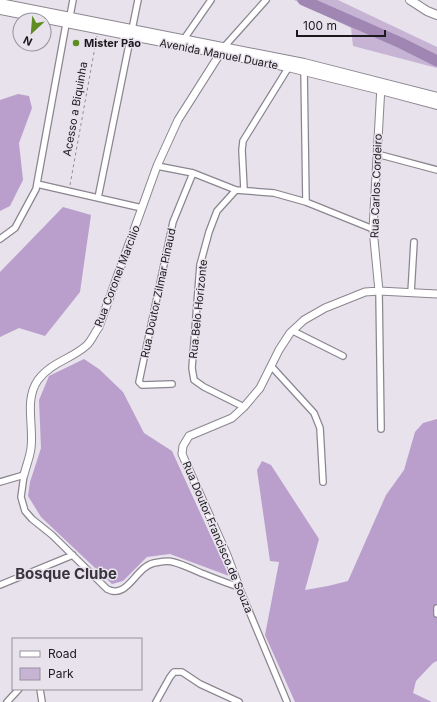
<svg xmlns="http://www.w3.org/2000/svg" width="437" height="702" font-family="Inter,sans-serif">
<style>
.green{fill:#c7b4d5}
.forest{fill:#ba9fcd}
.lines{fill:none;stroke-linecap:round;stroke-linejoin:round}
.river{stroke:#a086b3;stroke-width:11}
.minor-casing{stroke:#8b858f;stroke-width:8}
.tertiary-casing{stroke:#8b858f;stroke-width:9}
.secondary-casing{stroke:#8b858f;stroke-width:10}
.path{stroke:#938e96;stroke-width:1;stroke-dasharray:3 3;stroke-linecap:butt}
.minor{stroke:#fff;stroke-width:5.5}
.tertiary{stroke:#fff;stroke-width:7}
.secondary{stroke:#fff;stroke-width:8}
.poi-dot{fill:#5e8d23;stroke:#e8e2ec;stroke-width:1.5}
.labels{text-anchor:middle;stroke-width:3;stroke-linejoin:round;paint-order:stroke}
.poi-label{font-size:11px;font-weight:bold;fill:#1b191d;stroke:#e8e2ec;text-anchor:start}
.street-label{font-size:11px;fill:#1b191d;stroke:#e8e2ec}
.district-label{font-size:15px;font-weight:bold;fill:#39343d;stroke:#e8e2ec}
</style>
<rect width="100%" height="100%" fill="#e8e2ec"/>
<path class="green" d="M294,0H338L437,47V68L353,46L351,28Z"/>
<path class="forest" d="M18,94L29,96L32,108L19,143L23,180L10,206L0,211V100Z
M63,207L91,215L80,292L45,336L19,328L0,337V272Z
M84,359L99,369L123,392L144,433L172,451L229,576L170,554L147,557L123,581L112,584L41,517L28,496L30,482L41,448L39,400L49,376Z
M437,419V661L433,663L416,681L413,693L432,702H295L265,635L279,562L270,561L257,470L262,461L271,465L319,539L305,590L328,586L348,581L386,495L404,470L415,432L423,423Z"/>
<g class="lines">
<path class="river" d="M303,0L401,43L437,61"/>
<g class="minor-casing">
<path id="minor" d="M184,39L211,0
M224,47L266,0
M304,68L306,202
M377,154L437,170
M157,166L193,173L236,190L274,193L306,202L373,229
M37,184L142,208
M244,189L242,150L243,141L290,65
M236,190L217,211L209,232L200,265L192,368L194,380L204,387L244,407
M98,198L138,0
M0,239L15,228L36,189L66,24L70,16L73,0
M379,291L381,429
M411,293L414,242
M293,331L343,356
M272,367L314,413L320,428L323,482
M172,384L142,385L139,382L173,222L193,173
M0,482L24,475L21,497L25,511L32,519L52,535L107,589C128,600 135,567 154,563C160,562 168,560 173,562C182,564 192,569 201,573C214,578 226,583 239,587L287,702
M0,585L73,555
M437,608V614
M40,689L42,702
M7,702L19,689
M156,702L170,677L174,672H182L200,684L239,702"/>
</g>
<g class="tertiary-casing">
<path id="tertiary" d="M379,291L373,229L381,86
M24,475C26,466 30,457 31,448C34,425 24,400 38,380C51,362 72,359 87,345C92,340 95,332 99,327L157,166L178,120L223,49
M239,587L227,555L182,454L183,446L189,436L232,418L244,407L260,388L279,350L290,333L304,320L325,308L365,292L379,291L437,294"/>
</g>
<g class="secondary-casing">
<path id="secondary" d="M410,0L427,11L437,15
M0,3L304,63L437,97
M0,10L288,67L381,90L437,105"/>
</g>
<path class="path" d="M70,185L97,36"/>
<use href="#minor" class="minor"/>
<use href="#tertiary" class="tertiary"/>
<use href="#secondary" class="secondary"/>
</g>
<circle class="poi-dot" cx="76" cy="43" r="4"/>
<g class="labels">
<g class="poi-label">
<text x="84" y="47">Mister Pão</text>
</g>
<g class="street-label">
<text transform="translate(219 54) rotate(11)" y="4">Avenida Manuel Duarte</text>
<text transform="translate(75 109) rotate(-80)" y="4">Acesso a Biquinha</text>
<text transform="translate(376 186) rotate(-88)" y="4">Rua Carlos Cordeiro</text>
<text transform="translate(117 276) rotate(-69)" y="4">Rua Coronel Marcilio</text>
<text transform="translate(158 293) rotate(-78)" y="4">Rua Doutor Zilmar Pinaud</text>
<text transform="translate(198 309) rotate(-84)" y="4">Rua Belo Horizonte</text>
<text transform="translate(218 537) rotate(67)" y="4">Rua Doutor Francisco de Souza</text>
</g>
<g class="district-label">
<text x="66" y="579">Bosque Clube</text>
</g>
</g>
<rect x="12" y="638" width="130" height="52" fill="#e8e2ec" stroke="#969299"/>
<rect x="20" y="651" width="20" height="6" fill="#ffffff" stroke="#969299"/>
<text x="48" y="658" font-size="12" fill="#1b191d">Road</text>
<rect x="20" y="668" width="20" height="12" fill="#c7b4d5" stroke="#969299"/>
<text x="48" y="678" font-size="12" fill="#1b191d">Park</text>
<g transform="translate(32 32) rotate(206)"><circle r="19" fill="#e8e2ec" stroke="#969299"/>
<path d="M0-3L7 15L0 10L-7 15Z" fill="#5e8d23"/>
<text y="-6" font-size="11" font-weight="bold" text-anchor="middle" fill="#1b191d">N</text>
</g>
<path d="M297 30v6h88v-6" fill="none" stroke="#1b191d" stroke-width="2"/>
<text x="303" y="30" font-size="12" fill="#1b191d" stroke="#e8e2ec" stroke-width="3" paint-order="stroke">100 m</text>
</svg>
